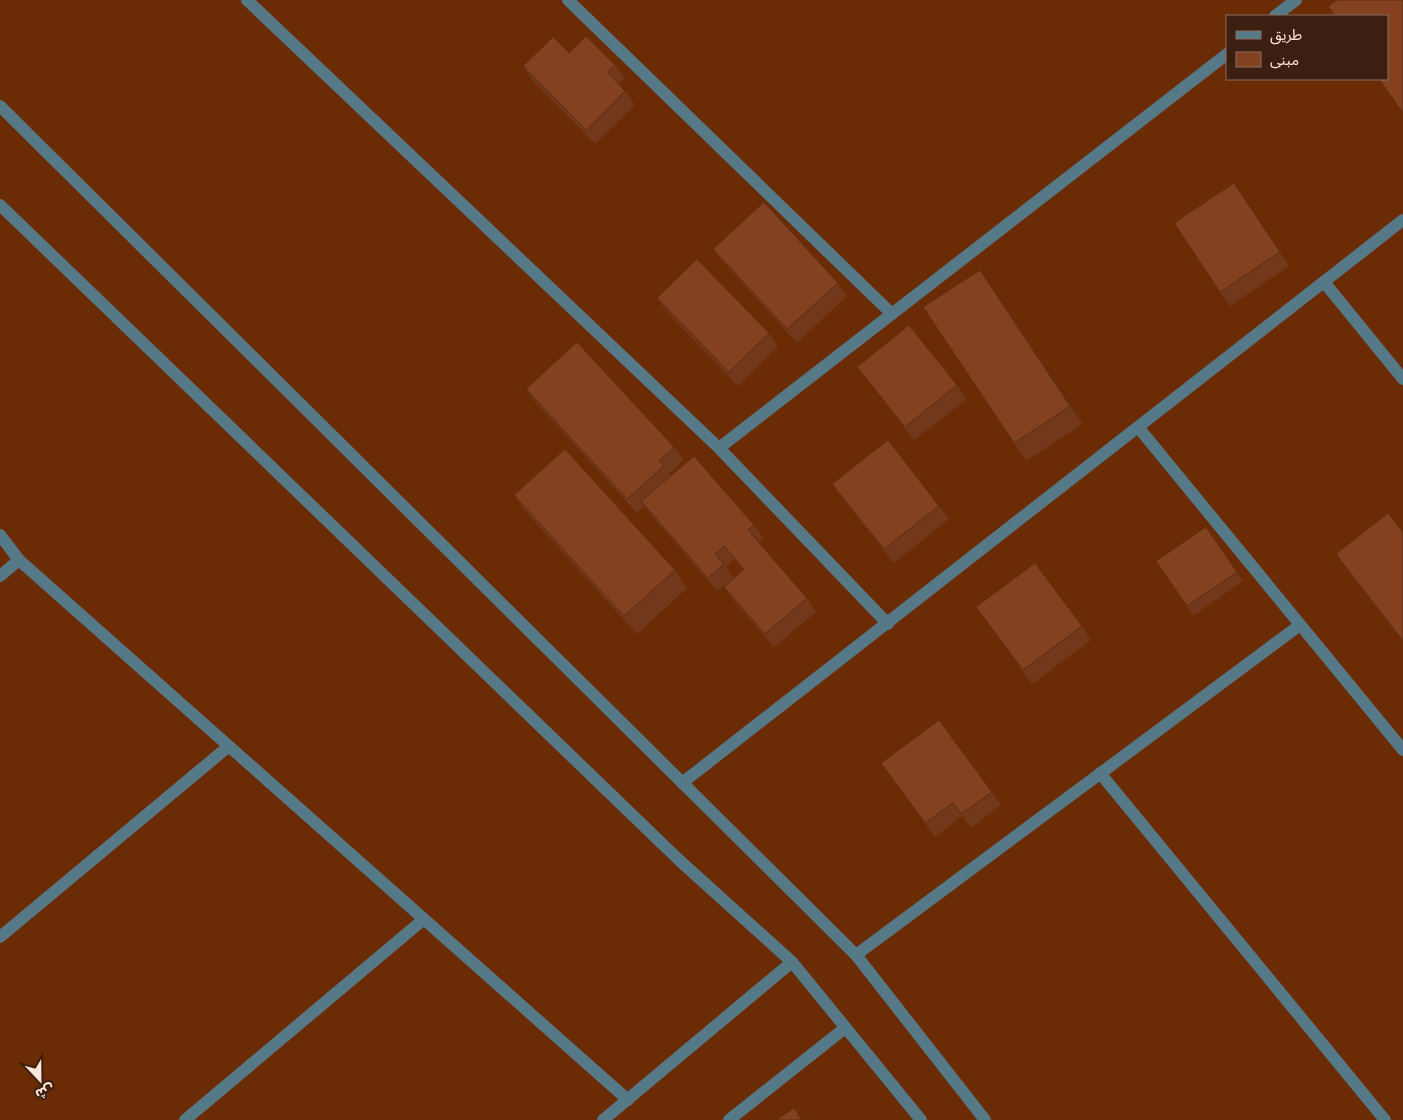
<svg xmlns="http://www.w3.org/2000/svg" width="1403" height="1120" font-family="'Space Grotesk','Noto Sans Arabic',sans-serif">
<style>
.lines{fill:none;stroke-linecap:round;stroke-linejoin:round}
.minor{stroke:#567988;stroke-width:12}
.tertiary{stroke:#567988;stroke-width:12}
.wall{fill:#71381c}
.shaded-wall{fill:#5c2e16}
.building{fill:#834120;stroke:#5c2e16}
</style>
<rect width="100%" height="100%" fill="#6b2c05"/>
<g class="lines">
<path class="minor" d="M247,0L719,448L888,624
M568,0L892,314
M1275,16L1296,0
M1324,282L1403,379
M1138,427L1403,750
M719,448L1227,54
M0,535L19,560L628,1100
M0,576L19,560
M1100,773L1385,1120
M682,783L1403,220
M0,937L229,746
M856,955L1300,625
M185,1120L424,919
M603,1120L792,962
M729,1120L845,1028"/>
<path class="tertiary" d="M0,106L856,955L985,1120
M0,205L679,860L792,962L921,1120"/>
</g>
<path class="wall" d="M569,53L615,65L624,78L619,84L625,91L635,105L595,144L532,80L523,66Z
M1234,183L1289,266L1230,306L1220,292Z
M713,249L838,283L847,296L797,343L723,262Z
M992,287L1083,424L1026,461L1014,443Z
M657,298L769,333L778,347L738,386L666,311Z
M857,367L957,385L967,399L914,440L867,380Z
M526,389L674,447L684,460L669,474L671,476L754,525L763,538L759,543L807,598L816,612L774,647L733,600L724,587L743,570L734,559L726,567L734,578L717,591L651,515L644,506L637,513L536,403Z
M832,484L939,506L949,519L894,563L841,497Z
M514,495L675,570L687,588L637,634L526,512Z
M1206,527L1243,581L1193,616L1156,561Z
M1403,532V642L1348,571L1336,554Z
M976,607L1082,626L1091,640L1032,684Z
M881,763L992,792L1001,805L971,828L962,816L935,837Z"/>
<path class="shaded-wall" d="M980,270L992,287L1083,424L1070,406Z"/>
<path class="building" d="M1337,0H1403V113L1379,79H1387V16H1335L1328,6Z
M586,36L615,65L607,72L625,91L586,130L523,66L553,37L569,53Z
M1234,183L1280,252L1220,292L1174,223Z
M764,202L838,283L787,329L713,249Z
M697,259L769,333L729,372L657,298Z
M980,270L1070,406L1014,443L923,307Z
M909,325L957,385L905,427L857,367Z
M577,342L674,447L659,461L664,466L627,499L526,389Z
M888,440L939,506L884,549L832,484Z
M565,449L675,570L624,616L514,495Z
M694,456L754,525L748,530L807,598L765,634L724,587L744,569L724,546L715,554L724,564L708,578L641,501Z
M1388,513L1403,532V641L1336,554Z
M1206,527L1237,572L1187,606L1156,561Z
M1035,563L1082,626L1023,670L976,607Z
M939,720L992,792L961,814L953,803L925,823L881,763Z
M794,1108L802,1120H776Z"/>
<rect x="1226" y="15" width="162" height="65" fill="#3c1f11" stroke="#8a6f62"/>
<rect x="1236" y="31" width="25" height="8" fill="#567988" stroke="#8a6f62"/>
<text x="1270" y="40" font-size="15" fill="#fee6db">طريق</text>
<rect x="1236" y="52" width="25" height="15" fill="#834120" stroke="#8a6f62"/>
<text x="1270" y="65" font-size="15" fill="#fee6db">مبنى</text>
<g transform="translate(40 1080) rotate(158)" stroke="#3c1f11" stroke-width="4" paint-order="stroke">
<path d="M0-4L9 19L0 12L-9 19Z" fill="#fee6db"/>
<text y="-8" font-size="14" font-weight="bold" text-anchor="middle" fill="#fee6db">ش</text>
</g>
</svg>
